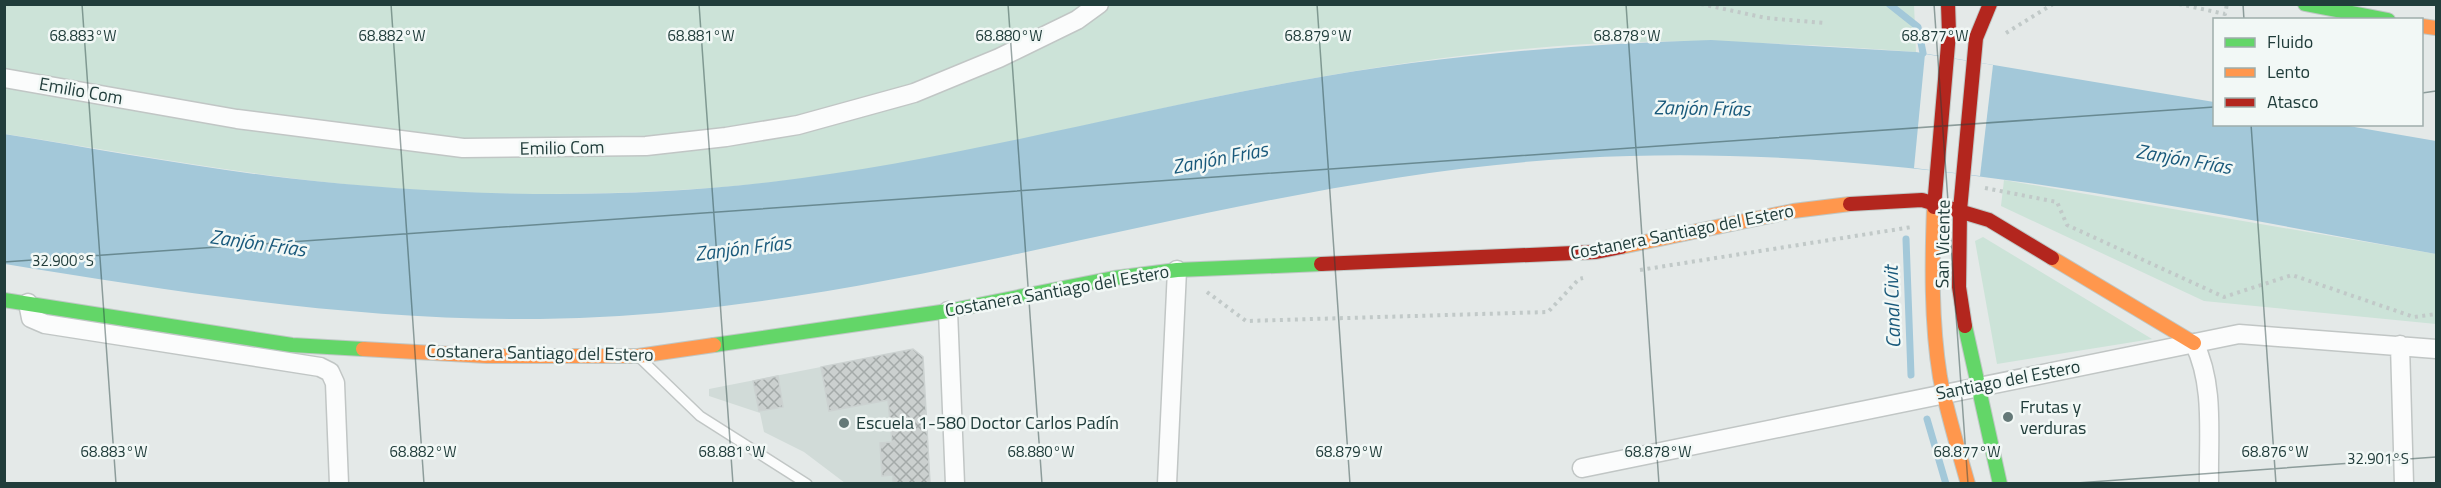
<svg xmlns="http://www.w3.org/2000/svg" width="2441" height="488" font-family="'Titillium Web',sans-serif">
<style>
.built{fill:#d1dbd8}
.green{fill:#cce3d8}
.water{fill:#a3c8d9}
.pier{fill:#e4e9e8}
.lines{fill:none;stroke-linecap:round;stroke-linejoin:round}
.stream{stroke:#a3c8d9;stroke-width:7}
.building{fill:url(#building-cross-hatch);stroke:#ccd2d1;stroke-width:1.5}
.lane-casing{stroke:#c1c6c5;stroke-width:12}
.street-casing{stroke:#c1c6c5;stroke-width:21}
.fast-casing{stroke:#bfc7c5;stroke-width:16}
.slow-casing{stroke:#bfc7c5;stroke-width:16}
.jam-casing{stroke:#bfc7c5;stroke-width:16}
.path{stroke:#c1c9c8;stroke-width:4;stroke-dasharray:3 4.5;stroke-linecap:butt}
.lane{stroke:#fbfcfc;stroke-width:9}
.street{stroke:#fbfcfc;stroke-width:18}
.fast{stroke:#63d668;stroke-width:14}
.slow{stroke:#ff974d;stroke-width:14}
.jam{stroke:#b3261e;stroke-width:14}
.ticks{fill:none;stroke:#213d3b;stroke-width:1.5;stroke-opacity:0.45}
.poi-dot{fill:#657978;stroke:#f2f8f6;stroke-width:2}
.labels{text-anchor:middle;stroke-width:5;stroke-linejoin:round;paint-order:stroke}
.street-label{font-size:18px;fill:#213d3b;stroke:#f2f8f6}
.poi-label{font-size:18px;fill:#213d3b;stroke:#f2f8f6;text-anchor:start}
.water-label{font-size:20px;font-style:italic;fill:#19597b;stroke:#f2f8f6}
.ticks-label{font-size:15px;text-anchor:middle;fill:#213d3b;stroke:#f2f8f6;stroke-width:5;stroke-linejoin:round;paint-order:stroke}
</style>
<defs>
<pattern id="building-cross-hatch" width="8" height="8" patternUnits="userSpaceOnUse" patternTransform="scale(1.5)"><rect width="8" height="8" fill="#cbd0cf"/><path d="M0 0l8 8M0 8l8-8" fill="none" stroke="#a4aaa9"/></pattern>
</defs>
<rect width="100%" height="100%" fill="#e4e9e8"/>
<path class="built" d="M913,349L923,357L930,483H845L804,452L764,432L760,413L709,396V389Z"/>
<path class="green" d="M1914,4L1916,52C1822,45 1729,40 1635,42C1525,45 1406,61 1298,81C1121,113 945,164 766,183C608,199 440,198 282,177C189,165 97,148 5,134L4,5Z
M2004,180L2436,254V324L2204,301L2001,206Z
M1983,237L2152,339L1997,364L1975,241Z"/>
<path class="water" d="M1711,40L1916,52L2214,102V124L2343,125L2436,141V254C2154,203 1869,141 1580,158C1275,175 983,281 680,311C447,335 233,301 5,264L4,134C98,149 193,167 287,178C445,196 612,201 771,182C949,161 1122,113 1298,81C1434,56 1573,44 1711,40Z"/>
<path class="pier" d="M1925,54L1993,65L1980,176L1914,168Z"/>
<g class="lines">
<path class="stream" d="M1889,4L1918,27L1923,53
M1906,239L1911,375
M1927,419L1946,484"/>
</g>
<path class="building" d="M913,349L923,357L930,483H893V475L882,476L880,443L892,442L888,400L829,411L821,367Z
M778,376L783,407L759,411L753,381Z"/>
<g class="lines">
<g class="lane-casing">
<path id="lane" d="M642,360L700,416L807,484"/>
</g>
<g class="street-casing">
<path id="street" d="M4,78L237,119L463,148L646,146L726,137L798,125L914,93L999,58L1077,20L1099,4
M28,303L31,318L45,324L320,367L330,372L335,383L339,484
M948,311L955,484
M2194,343C2215,385 2208,437 2209,484
M2400,345L2404,484
M1582,468L2239,334L2436,349
M1167,484L1177,270"/>
</g>
<g class="fast-casing">
<path id="fast" d="M2305,4L2388,20
M4,300L292,345L363,349
M1965,326L2000,484
M714,345L948,311L1114,278L1177,270L1321,264"/>
</g>
<g class="slow-casing">
<path id="slow" d="M2422,26L2436,28
M1934,207C1932,263 1931,321 1940,377C1947,413 1958,448 1968,484
M1621,247L1793,211L1850,204
M2052,258L2194,343
M363,349L487,356H638L714,345"/>
</g>
<g class="jam-casing">
<path id="jam" d="M1850,204L1922,200L1989,220L2052,258
M1934,207L1949,33L1948,4
M1321,264L1596,252L1621,247
M1965,326L1959,287L1960,210L1976,38L1990,4"/>
</g>
<path class="path" d="M1701,4L1766,18L1824,23
M2179,4L2225,14L2227,4
M2006,33L2053,4
M1985,188L2057,202L2067,225L2224,297L2292,275L2414,317L2436,314
M1640,270L1912,227
M1207,292L1246,321L1548,312L1579,279L1583,278"/>
<use href="#lane" class="lane"/>
<use href="#street" class="street"/>
<use href="#fast" class="fast"/>
<use href="#slow" class="slow"/>
<use href="#jam" class="jam"/>
</g>
<path class="ticks" d="M82,4L116,484M391,4L424,484M699,4L733,484M1008,4L1042,484M1317,4L1350,484M1626,4L1659,484M1934,4L1968,484M2243,4L2244,20M2422,93L2436,91M2251,124L2276,484M4,262L2214,107M2063,484L2436,457"/>
<g class="poi-dot">
<circle cx="2008" cy="417" r="6"/>
<circle cx="844" cy="423" r="6"/>
</g>
<g class="labels">
<g class="street-label">
<text transform="translate(81 91) rotate(10)" y="6">Emilio Com</text>
<text transform="translate(562 148) rotate(-1)" y="6">Emilio Com</text>
<text transform="translate(1682 232) rotate(-11)" y="6">Costanera Santiago del Estero</text>
<text transform="translate(1943 244) rotate(-89)" y="6">San Vicente</text>
<text transform="translate(1057 291) rotate(-10)" y="6">Costanera Santiago del Estero</text>
<text transform="translate(540 353) rotate(1)" y="6">Costanera Santiago del Estero</text>
<text transform="translate(2008 380) rotate(-11)" y="6">Santiago del Estero</text>
</g>
<g class="poi-label">
<text x="2020" y="413">Frutas y<tspan x="2020" dy="21">verduras</tspan></text>
<text x="856" y="429">Escuela 1-580 Doctor Carlos Padín</text>
</g>
<g class="water-label">
<text transform="translate(1702 108) rotate(1)" y="7">Zanjón Frías</text>
<text transform="translate(1220 158) rotate(-11)" y="7">Zanjón Frías</text>
<text transform="translate(2184 159) rotate(10)" y="7">Zanjón Frías</text>
<text transform="translate(258 243) rotate(8)" y="7">Zanjón Frías</text>
<text transform="translate(743 248) rotate(-7)" y="7">Zanjón Frías</text>
<text transform="translate(1892 307) rotate(-92)" y="7">Canal Civit</text>
</g>
</g>
<g class="ticks-label">
<text x="83" y="41">68.883°W</text>
<text x="392" y="41">68.882°W</text>
<text x="701" y="41">68.881°W</text>
<text x="1009" y="41">68.880°W</text>
<text x="1318" y="41">68.879°W</text>
<text x="1627" y="41">68.878°W</text>
<text x="1935" y="41">68.877°W</text>
<text x="63" y="266">32.900°S</text>
<text x="114" y="457">68.883°W</text>
<text x="423" y="457">68.882°W</text>
<text x="732" y="457">68.881°W</text>
<text x="1041" y="457">68.880°W</text>
<text x="1349" y="457">68.879°W</text>
<text x="1658" y="457">68.878°W</text>
<text x="1967" y="457">68.877°W</text>
<text x="2275" y="457">68.876°W</text>
<text x="2378" y="464">32.901°S</text>
</g>
<rect width="2441" height="488" fill="none" stroke="#213d3b" stroke-width="12"/>
<rect x="2213" y="18" width="210" height="108" fill="#f2f8f6" stroke="#9eadab" stroke-width="1.5"/>
<rect x="2225" y="38" width="30" height="9" fill="#63d668" stroke="#9eadab" stroke-width="1.5"/>
<text x="2267" y="48" font-size="18" fill="#213d3b">Fluido</text>
<rect x="2225" y="68" width="30" height="9" fill="#ff974d" stroke="#9eadab" stroke-width="1.5"/>
<text x="2267" y="78" font-size="18" fill="#213d3b">Lento</text>
<rect x="2225" y="98" width="30" height="9" fill="#b3261e" stroke="#9eadab" stroke-width="1.5"/>
<text x="2267" y="108" font-size="18" fill="#213d3b">Atasco</text>
</svg>
